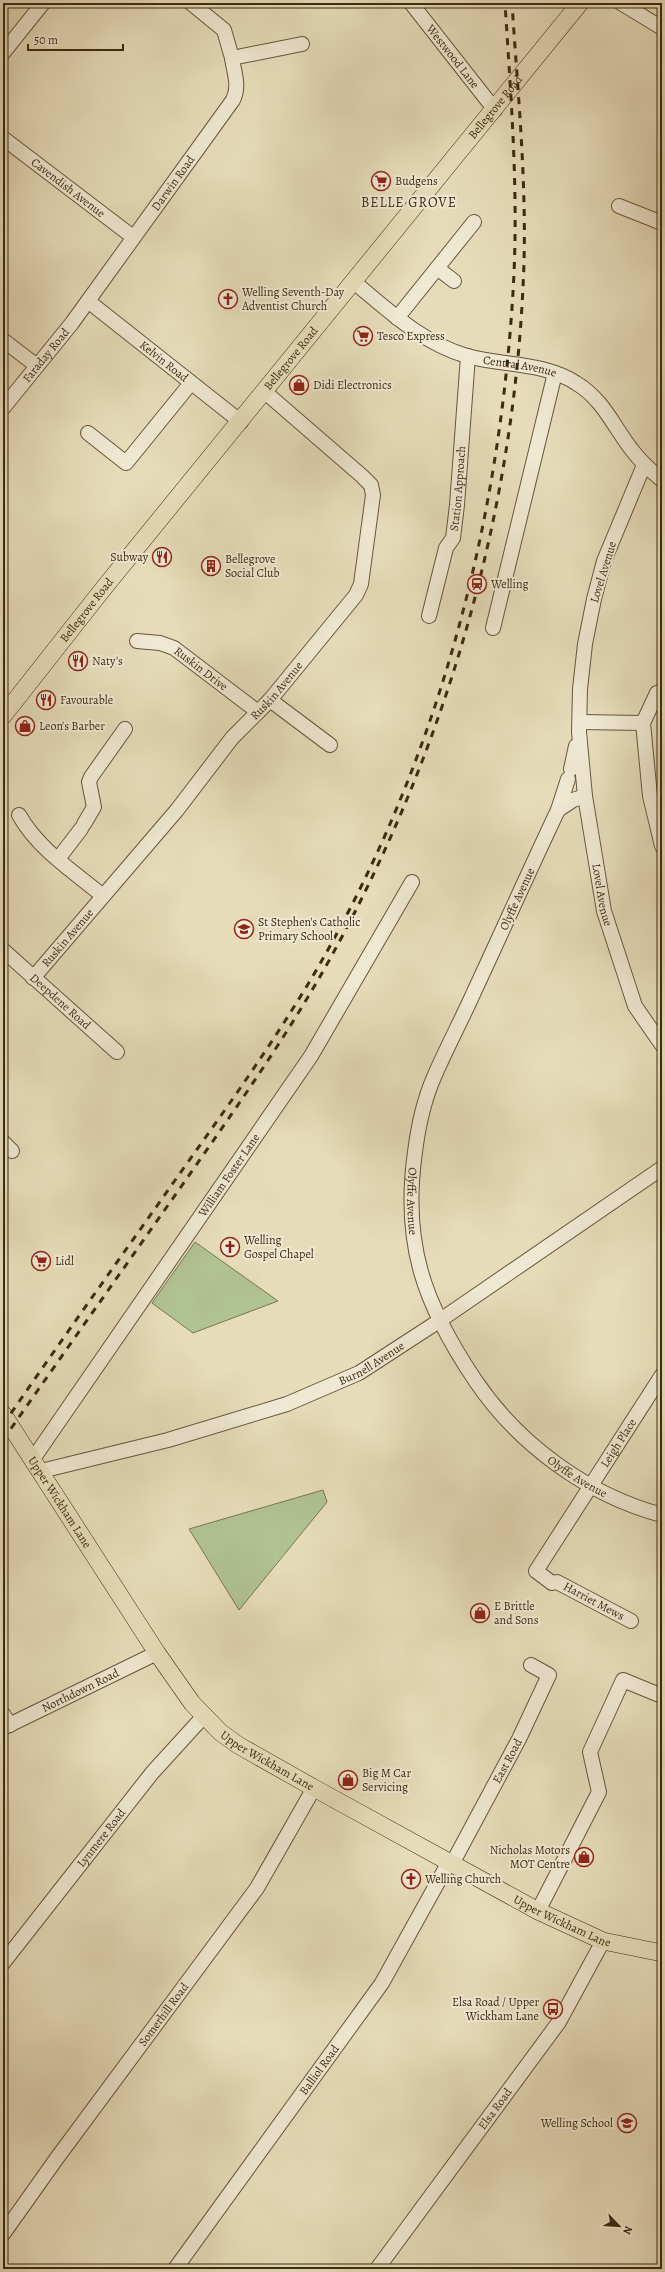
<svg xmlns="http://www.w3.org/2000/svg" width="665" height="2272" font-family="Alegreya,serif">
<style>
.green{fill:#b1c293;stroke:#777652}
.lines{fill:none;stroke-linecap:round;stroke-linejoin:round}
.minor-casing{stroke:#67563b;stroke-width:16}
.major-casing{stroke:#3d2a11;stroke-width:18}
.minor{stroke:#efe8d2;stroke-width:14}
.major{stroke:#e6dcba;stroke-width:17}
.rail{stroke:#3d2a11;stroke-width:3;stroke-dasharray:7 7;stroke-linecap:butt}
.labels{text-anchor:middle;stroke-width:4;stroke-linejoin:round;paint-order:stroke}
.street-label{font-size:12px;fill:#3d2a11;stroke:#efe8d2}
.poi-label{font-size:12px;fill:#3d2a11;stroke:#efe8d2;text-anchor:start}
.quarter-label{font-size:14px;letter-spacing:1px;fill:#3d2a11;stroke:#efe8d2}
</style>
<rect width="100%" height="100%" fill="#e6dcba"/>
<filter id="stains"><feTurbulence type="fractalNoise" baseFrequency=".005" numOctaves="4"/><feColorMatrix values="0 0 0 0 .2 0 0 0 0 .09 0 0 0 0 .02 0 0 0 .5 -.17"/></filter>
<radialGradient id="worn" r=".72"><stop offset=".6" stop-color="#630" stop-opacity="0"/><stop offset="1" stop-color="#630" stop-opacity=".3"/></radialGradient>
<path class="green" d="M195,1242L278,1301L193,1333L152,1303Z
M323,1490L327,1502L239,1610L189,1529Z"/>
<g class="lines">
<g class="minor-casing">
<g id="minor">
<path d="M191,3L224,30L232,58"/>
<path id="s1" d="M411,3L495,110"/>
<path d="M621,3L662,28"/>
<path d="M3,53L43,3"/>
<path id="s2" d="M3,138L133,237"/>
<path d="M619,206L662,223"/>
<path d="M437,268L454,281"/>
<path id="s3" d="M354,282C389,311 422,343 467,356C503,366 544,362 576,383C604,400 613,426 632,450C641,462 651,471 662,480"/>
<path id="s4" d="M88,301L241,422"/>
<path d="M397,318L474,222"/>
<path d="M3,340L37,366"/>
<path id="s5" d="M3,408L72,323L233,100C240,86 234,73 232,58L302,44"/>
<path d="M88,433L126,463L191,383"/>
<path id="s6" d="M644,465L604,561L594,599L585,644L580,689L579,732L585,796L604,911L635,1006L662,1045"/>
<path id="s7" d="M429,616L446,548L453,538L457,505L468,356"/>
<path d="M493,628L555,373"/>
<path id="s8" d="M137,641L160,643L174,648L258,712"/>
<path d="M662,691L657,693L643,723L650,796L662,846"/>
<path d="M270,700L330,745"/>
<path d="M580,722L643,723"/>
<path d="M571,769L576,746"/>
<path id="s9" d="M585,796L573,800L558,810C529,871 502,932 474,992C461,1021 446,1049 434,1077C424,1100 418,1128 415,1152C402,1244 424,1304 475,1380C518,1444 587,1495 662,1515"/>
<path d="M558,810L568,779"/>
<path d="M19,815C39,850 73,871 103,896"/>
<path d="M84,824L94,807L89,782L91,777L125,729"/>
<path d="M58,859L81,829"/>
<path id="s10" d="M3,950L117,1052"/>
<path id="s11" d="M33,978L177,810L232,738L270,700L356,595L361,584L373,495L371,485L362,476L265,392"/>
<path d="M3,1142L12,1151"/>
<path id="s12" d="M33,1459L311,1056L412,882"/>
<path id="s13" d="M41,1471L168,1440L287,1404L359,1373L439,1321L662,1168"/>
<path id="s14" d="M631,1621L557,1582L552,1583L536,1571L662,1375"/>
<path d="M3,1714L10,1725"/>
<path id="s15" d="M3,1728L157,1653"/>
<path id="s16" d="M452,1864L519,1739L549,1675L531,1665"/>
<path d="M538,1911L599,1792L590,1752L623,1680L662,1696"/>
<path id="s17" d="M3,1963L152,1773L203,1717"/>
<path id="s18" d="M3,2234L57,2158L257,1888L314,1788"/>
<path id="s19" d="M175,2269L382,1983L449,1862"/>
<path id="s20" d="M377,2269L559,2022L603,1941"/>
</g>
</g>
<g class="major-casing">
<g id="major">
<path id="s21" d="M3,716L103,589L580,3"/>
<path id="s22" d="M3,1414L157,1653L192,1703L220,1732L238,1745L314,1788L538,1911L603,1941L662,1953"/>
</g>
</g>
<use href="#minor" class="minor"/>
<use href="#major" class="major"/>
<path class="rail" d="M3,1425C62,1339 123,1254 183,1169C233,1099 283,1029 325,955C440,751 499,524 513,292C519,196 511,99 505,3
M3,1440C63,1354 124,1268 185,1181C236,1108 288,1035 331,957C444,752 512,521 523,287C528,193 518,97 512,3"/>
</g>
<defs>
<g id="supermarket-ring" transform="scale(1)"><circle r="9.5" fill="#efe8d2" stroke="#8f2418" stroke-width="1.5"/><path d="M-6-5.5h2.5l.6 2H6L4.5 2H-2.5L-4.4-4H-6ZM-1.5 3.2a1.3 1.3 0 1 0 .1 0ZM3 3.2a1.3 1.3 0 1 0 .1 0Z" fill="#8f2418"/></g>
<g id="church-ring" transform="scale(1)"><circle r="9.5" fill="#efe8d2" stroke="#8f2418" stroke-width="1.5"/><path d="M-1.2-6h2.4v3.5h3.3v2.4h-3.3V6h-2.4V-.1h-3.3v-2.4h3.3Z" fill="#8f2418"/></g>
<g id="shop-ring" transform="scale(1)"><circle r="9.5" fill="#efe8d2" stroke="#8f2418" stroke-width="1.5"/><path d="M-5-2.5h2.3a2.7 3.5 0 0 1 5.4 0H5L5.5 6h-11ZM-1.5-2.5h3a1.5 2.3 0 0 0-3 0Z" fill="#8f2418"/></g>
<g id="restaurant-ring" transform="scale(1)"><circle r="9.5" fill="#efe8d2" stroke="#8f2418" stroke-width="1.5"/><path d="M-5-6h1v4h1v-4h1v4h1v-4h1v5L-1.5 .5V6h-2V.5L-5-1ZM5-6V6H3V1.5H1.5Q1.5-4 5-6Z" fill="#8f2418"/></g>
<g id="building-ring" transform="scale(1)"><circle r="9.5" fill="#efe8d2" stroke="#8f2418" stroke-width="1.5"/><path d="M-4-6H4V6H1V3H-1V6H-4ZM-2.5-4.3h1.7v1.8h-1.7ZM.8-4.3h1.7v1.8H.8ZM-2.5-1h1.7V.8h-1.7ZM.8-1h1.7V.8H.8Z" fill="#8f2418"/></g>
<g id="station-ring" transform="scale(1)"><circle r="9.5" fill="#efe8d2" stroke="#8f2418" stroke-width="1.5"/><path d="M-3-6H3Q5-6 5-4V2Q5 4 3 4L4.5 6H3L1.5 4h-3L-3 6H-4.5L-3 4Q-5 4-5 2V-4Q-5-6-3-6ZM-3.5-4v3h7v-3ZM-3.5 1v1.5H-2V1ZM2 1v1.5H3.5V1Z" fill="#8f2418"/></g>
<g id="school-ring" transform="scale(1)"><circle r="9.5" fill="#efe8d2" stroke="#8f2418" stroke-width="1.5"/><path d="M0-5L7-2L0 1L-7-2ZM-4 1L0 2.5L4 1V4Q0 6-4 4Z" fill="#8f2418"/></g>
<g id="bus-ring" transform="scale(1)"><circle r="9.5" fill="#efe8d2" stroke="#8f2418" stroke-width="1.5"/><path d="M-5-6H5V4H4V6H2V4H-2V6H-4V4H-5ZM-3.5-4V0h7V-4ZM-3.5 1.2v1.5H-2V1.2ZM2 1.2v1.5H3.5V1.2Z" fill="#8f2418"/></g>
</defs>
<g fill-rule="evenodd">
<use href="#supermarket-ring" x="381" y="181"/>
<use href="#church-ring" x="228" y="299"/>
<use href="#supermarket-ring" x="363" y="336"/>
<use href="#shop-ring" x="299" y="385"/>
<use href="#restaurant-ring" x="162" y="557"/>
<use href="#building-ring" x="211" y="566"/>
<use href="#station-ring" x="477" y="584"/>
<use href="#restaurant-ring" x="78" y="661"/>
<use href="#restaurant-ring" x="46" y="700"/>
<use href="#shop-ring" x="25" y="726"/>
<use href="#school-ring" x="244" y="929"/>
<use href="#church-ring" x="230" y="1247"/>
<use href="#supermarket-ring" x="41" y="1261"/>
<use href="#shop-ring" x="480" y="1613"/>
<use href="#shop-ring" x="348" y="1780"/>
<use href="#shop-ring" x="584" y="1857"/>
<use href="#church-ring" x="411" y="1879"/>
<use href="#bus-ring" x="553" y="2009"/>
<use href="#school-ring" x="627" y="2123"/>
</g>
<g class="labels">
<g class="street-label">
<text dy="4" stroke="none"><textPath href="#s1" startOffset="68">Westwood Lane</textPath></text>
<text dy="4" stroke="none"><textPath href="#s21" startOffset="783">Bellegrove Road</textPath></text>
<text dy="4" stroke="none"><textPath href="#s5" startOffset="282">Darwin Road</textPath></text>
<text dy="4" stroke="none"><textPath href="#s2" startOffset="82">Cavendish Avenue</textPath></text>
<text dy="4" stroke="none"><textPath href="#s5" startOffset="68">Faraday Road</textPath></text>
<text dy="4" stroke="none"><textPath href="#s21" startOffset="459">Bellegrove Road</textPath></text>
<text dy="4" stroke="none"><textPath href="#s4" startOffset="97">Kelvin Road</textPath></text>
<text dy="4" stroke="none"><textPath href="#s3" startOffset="190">Central Avenue</textPath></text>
<text dy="4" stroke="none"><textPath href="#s7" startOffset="132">Station Approach</textPath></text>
<text transform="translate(603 572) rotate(-73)" y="4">Lovel Avenue</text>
<text dy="4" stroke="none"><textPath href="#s21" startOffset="135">Bellegrove Road</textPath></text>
<text dy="4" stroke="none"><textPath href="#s8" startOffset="72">Ruskin Drive</textPath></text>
<text dy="4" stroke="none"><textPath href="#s11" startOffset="377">Ruskin Avenue</textPath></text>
<text dy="4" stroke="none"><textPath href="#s6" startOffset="442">Lovel Avenue</textPath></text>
<text transform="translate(517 899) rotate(-65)" y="4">Olyffe Avenue</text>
<text dy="4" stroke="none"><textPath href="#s11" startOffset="53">Ruskin Avenue</textPath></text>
<text dy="4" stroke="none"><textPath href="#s10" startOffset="77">Deepdene Road</textPath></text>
<text dy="4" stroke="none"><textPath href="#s12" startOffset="345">William Foster Lane</textPath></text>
<text dy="4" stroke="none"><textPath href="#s9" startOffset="452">Olyffe Avenue</textPath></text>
<text dy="4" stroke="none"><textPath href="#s13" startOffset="349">Burnell Avenue</textPath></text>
<text dy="4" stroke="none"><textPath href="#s14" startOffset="261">Leigh Place</textPath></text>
<text dy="4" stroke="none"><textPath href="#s9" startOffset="787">Olyffe Avenue</textPath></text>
<text dy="4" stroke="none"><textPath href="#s22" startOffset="105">Upper Wickham Lane</textPath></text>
<text transform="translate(594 1601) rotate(28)" y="4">Harriet Mews</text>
<text dy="4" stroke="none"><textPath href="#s15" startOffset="86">Northdown Road</textPath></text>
<text dy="4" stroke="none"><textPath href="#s22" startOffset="441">Upper Wickham Lane</textPath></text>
<text dy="4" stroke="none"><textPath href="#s16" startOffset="117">East Road</textPath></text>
<text dy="4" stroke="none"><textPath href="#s17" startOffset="159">Lynmere Road</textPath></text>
<text dy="4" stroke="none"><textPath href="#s22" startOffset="777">Upper Wickham Lane</textPath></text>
<text dy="4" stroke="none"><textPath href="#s18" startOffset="272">Somerhill Road</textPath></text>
<text dy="4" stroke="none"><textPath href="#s19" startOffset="246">Balliol Road</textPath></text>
<text dy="4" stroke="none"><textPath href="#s20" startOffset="199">Elsa Road</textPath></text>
</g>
<g class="poi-label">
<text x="395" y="185">Budgens</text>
<text x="242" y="296">Welling Seventh-Day<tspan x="242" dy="14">Adventist Church</tspan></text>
<text x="377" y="340">Tesco Express</text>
<text x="313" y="389">Didi Electronics</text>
<text x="148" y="561" text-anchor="end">Subway</text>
<text x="225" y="563">Bellegrove<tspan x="225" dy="14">Social Club</tspan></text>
<text x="491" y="588">Welling</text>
<text x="92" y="665">Naty's</text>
<text x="60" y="704">Favourable</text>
<text x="39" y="730">Leon's Barber</text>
<text x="258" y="926">St Stephen's Catholic<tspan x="258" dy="14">Primary School</tspan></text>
<text x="244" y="1244">Welling<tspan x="244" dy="14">Gospel Chapel</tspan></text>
<text x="55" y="1265">Lidl</text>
<text x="494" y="1610">E Brittle<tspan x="494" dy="14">and Sons</tspan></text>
<text x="362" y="1777">Big M Car<tspan x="362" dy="14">Servicing</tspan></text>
<text x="570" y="1854" text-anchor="end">Nicholas Motors<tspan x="570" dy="14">MOT Centre</tspan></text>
<text x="425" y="1883">Welling Church</text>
<text x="539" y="2006" text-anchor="end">Elsa Road / Upper<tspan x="539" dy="14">Wickham Lane</tspan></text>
<text x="613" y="2127" text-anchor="end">Welling School</text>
</g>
<g class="quarter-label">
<text x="409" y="207">BELLE GROVE</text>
</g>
</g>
<rect width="665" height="2272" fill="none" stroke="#e6dcba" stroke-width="16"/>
<rect x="4" y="4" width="657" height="2264" fill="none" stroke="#3d2a11" stroke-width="2"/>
<rect x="8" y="8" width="649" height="2256" fill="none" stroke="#3d2a11"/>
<g transform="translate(619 2226) rotate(115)" stroke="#efe8d2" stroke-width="3" paint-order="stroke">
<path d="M0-3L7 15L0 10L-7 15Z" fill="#3d2a11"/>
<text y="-6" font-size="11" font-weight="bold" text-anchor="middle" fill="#3d2a11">N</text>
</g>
<path d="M28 44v6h95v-6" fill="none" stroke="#3d2a11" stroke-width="2"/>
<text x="34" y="44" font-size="12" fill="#3d2a11" stroke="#efe8d2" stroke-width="3" paint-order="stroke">50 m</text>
<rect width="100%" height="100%" filter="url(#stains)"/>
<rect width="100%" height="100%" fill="url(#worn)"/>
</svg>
